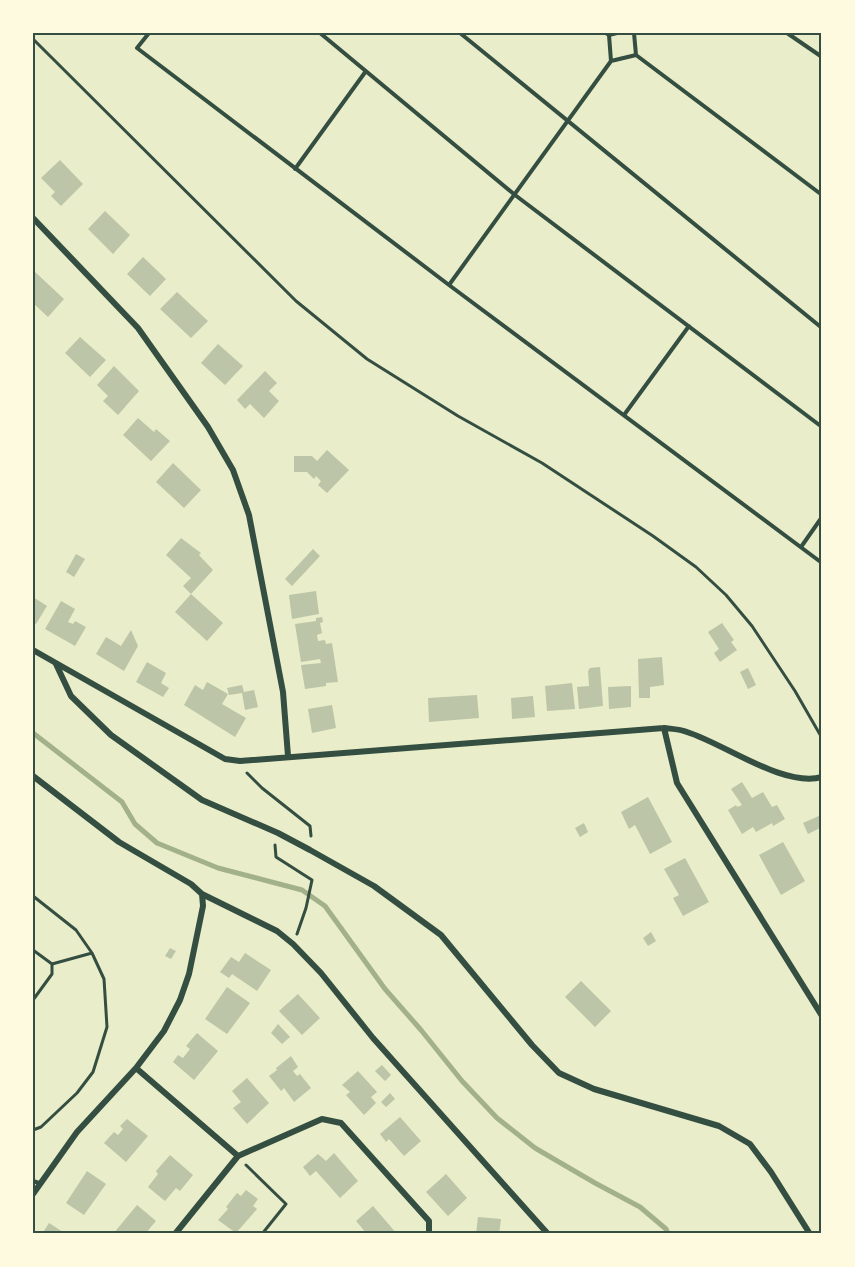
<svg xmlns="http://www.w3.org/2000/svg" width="855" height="1267" font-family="'DejaVu Sans',sans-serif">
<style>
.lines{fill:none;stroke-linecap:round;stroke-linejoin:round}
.stream{stroke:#a3b18a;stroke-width:5}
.building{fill:#bcc5a7}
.path{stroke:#344e41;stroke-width:3}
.service{stroke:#344e41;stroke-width:4}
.minor{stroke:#344e41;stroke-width:6}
.neatline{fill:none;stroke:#344e41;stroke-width:2}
</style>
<rect width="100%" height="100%" fill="#e9edc9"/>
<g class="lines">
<path class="stream" d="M33,733L122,802L135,824L157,843L218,868L302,890L325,906L385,989L421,1030L462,1081L497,1118L535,1148L595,1183L640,1207L666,1229L668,1234"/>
</g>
<path class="building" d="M60,160L83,184L61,206L51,196L55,192L41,178Z
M105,211L130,235L113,254L88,229Z
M143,257L166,279L150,296L127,274Z
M34,271L64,299L48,317L33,303Z
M177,292L208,321L191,338L160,309Z
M80,337L106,360L90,377L65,353Z
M218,344L243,366L225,385L201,363Z
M114,366L139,391L118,415L103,401L108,396L97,385Z
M265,371L277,383L269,391L279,401L264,418L250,404L245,409L237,400Z
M138,418L154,432L156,429L170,441L151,461L123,435Z
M327,450L349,470L327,493L318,485L321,481L316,476L314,479L307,472H294V456H312L317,461Z
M173,463L201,490L184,508L156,482Z
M181,538L201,553L199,555L213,570L191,594L183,586L191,578L166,555Z
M313,549L320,556L292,586L285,579Z
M76,554L85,559L74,577L66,572Z
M316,591L319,614L292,619L289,595Z
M191,594L223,623L207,641L175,612Z
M33,597L47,606L36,624L33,622Z
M61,601L75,609L68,622L73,624L75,621L86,627L75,646L45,629Z
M322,617L323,622L320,623L322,633L317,635L318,641L325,640L326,644L332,643L338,682L326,683V686L305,689L301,665L321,663L320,659L301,662L295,624L316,621V618Z
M722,623L734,640L731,642L737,650L720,662L714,653L719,649L708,632Z
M131,630L138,646L124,671L96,654L106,637L121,646Z
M662,657L664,685L650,687V698H639L638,659Z
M147,662L166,673L161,683L169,688L163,697L136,682Z
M600,667L603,706L579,709L577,687L589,686L588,671L590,668Z
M748,668L756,685L748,689L740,672Z
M207,682L228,694L222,704L246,718L235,737L184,705L195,685L203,690Z
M572,683L575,709L547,711L545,686Z
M242,685L244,692L254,690L258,707L245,710L242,693L229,695L227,688Z
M631,686V707L609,709L608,687Z
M477,695L479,718L429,722L428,698Z
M533,696L535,717L512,719L511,698Z
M332,705L336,728L312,733L308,709Z
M742,782L752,798L763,792L772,807L777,805L785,819L773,826L772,823L756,832L753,827L742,834L728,810L736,805L737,807L742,805L731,789Z
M648,797L672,842L650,854L635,825L629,829L621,812Z
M821,815L822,827L808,834L803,823Z
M584,823L588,832L580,837L575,828Z
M783,842L805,881L781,895L759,855Z
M685,858L709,902L683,916L673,898L679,895L664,869Z
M651,932L656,941L648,946L643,938Z
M170,948L176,951L171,959L165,956Z
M245,953L271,970L257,991L232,974L229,978L220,972L231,957L239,962Z
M581,981L611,1011L595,1027L565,997Z
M227,987L250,1003L227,1034L205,1019Z
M298,994L320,1018L302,1035L279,1011Z
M278,1024L290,1037L282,1044L271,1033Z
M197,1033L218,1051L194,1080L173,1062L178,1055L183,1058L190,1049L186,1046Z
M291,1056L298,1067L293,1071L297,1076L300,1074L311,1088L294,1102L284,1088L281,1091L269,1076L277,1070L276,1068Z
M382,1065L391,1075L385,1081L375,1071Z
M358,1071L377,1092L371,1097L376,1103L364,1115L346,1095L350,1092L342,1085Z
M247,1078L269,1103L247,1124L233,1108L241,1102L232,1091Z
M390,1093L395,1099L386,1107L381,1102Z
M400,1117L421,1141L404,1156L389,1139L386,1142L380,1134Z
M127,1119L148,1136L126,1162L104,1143L114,1132L118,1135L123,1129L120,1126Z
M334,1153L358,1181L340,1198L316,1171L310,1176L303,1167L318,1154L326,1161Z
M170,1155L193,1175L180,1191L176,1188L165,1201L148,1187L158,1174L156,1171Z
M87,1171L106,1184L84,1215L66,1203Z
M446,1174L467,1198L448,1216L426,1192Z
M246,1190L258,1199L253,1206L257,1209L236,1233L218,1220L228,1209L226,1207L237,1193L241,1196Z
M137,1205L156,1221L145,1234H113Z
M373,1206L397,1234H367L356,1221Z
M478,1217L501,1219L499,1234H476Z
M49,1223L66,1234H42Z"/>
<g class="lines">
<path class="path" d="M33,39L296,301L367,359L458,416L542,463L653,536L696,567L726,595L752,626L795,691L822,738
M247,773L262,788L310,826L311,836
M275,845L276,857L312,880L306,908L297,934
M33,896L76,930L92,953L104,979L107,1027L93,1072L77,1093L41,1127L33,1130
M33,950L52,964V974L33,1000
M52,964L92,953
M246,1165L286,1204L262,1234"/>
<path class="service" d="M149,33L137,48L449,285L822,563
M320,33L515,195L822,427
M460,33L822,328
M606,33L609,35L611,61L636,55L634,33
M787,33L822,57
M609,35L617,33
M636,55L822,195
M295,169L366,71
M449,285L611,61
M624,415L689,326
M801,547L822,517
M33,1181L39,1183"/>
<path class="minor" d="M33,218L138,328L208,427L233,470L249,515L283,692L288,756
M33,650L225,759L240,761L664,728C672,729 680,729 687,732C725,744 784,788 822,777
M56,664L71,696L111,735L202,800L278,833L310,850L374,886L441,935L532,1045L559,1073L594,1089L719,1126L750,1144L771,1172L810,1234
M664,728L677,783L822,1016
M33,776L119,842L191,884L202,894L277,931L293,944L321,973L373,1038L548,1234
M136,1068L238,1156
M33,1194L77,1132L136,1068L164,1031L180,1000L189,974L203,906L202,894
M175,1234L238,1156L322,1119L341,1123L429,1221V1234"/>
</g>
<rect width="855" height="1267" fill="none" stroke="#fefae0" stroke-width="69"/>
<rect x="34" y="34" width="786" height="1198" class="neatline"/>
</svg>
